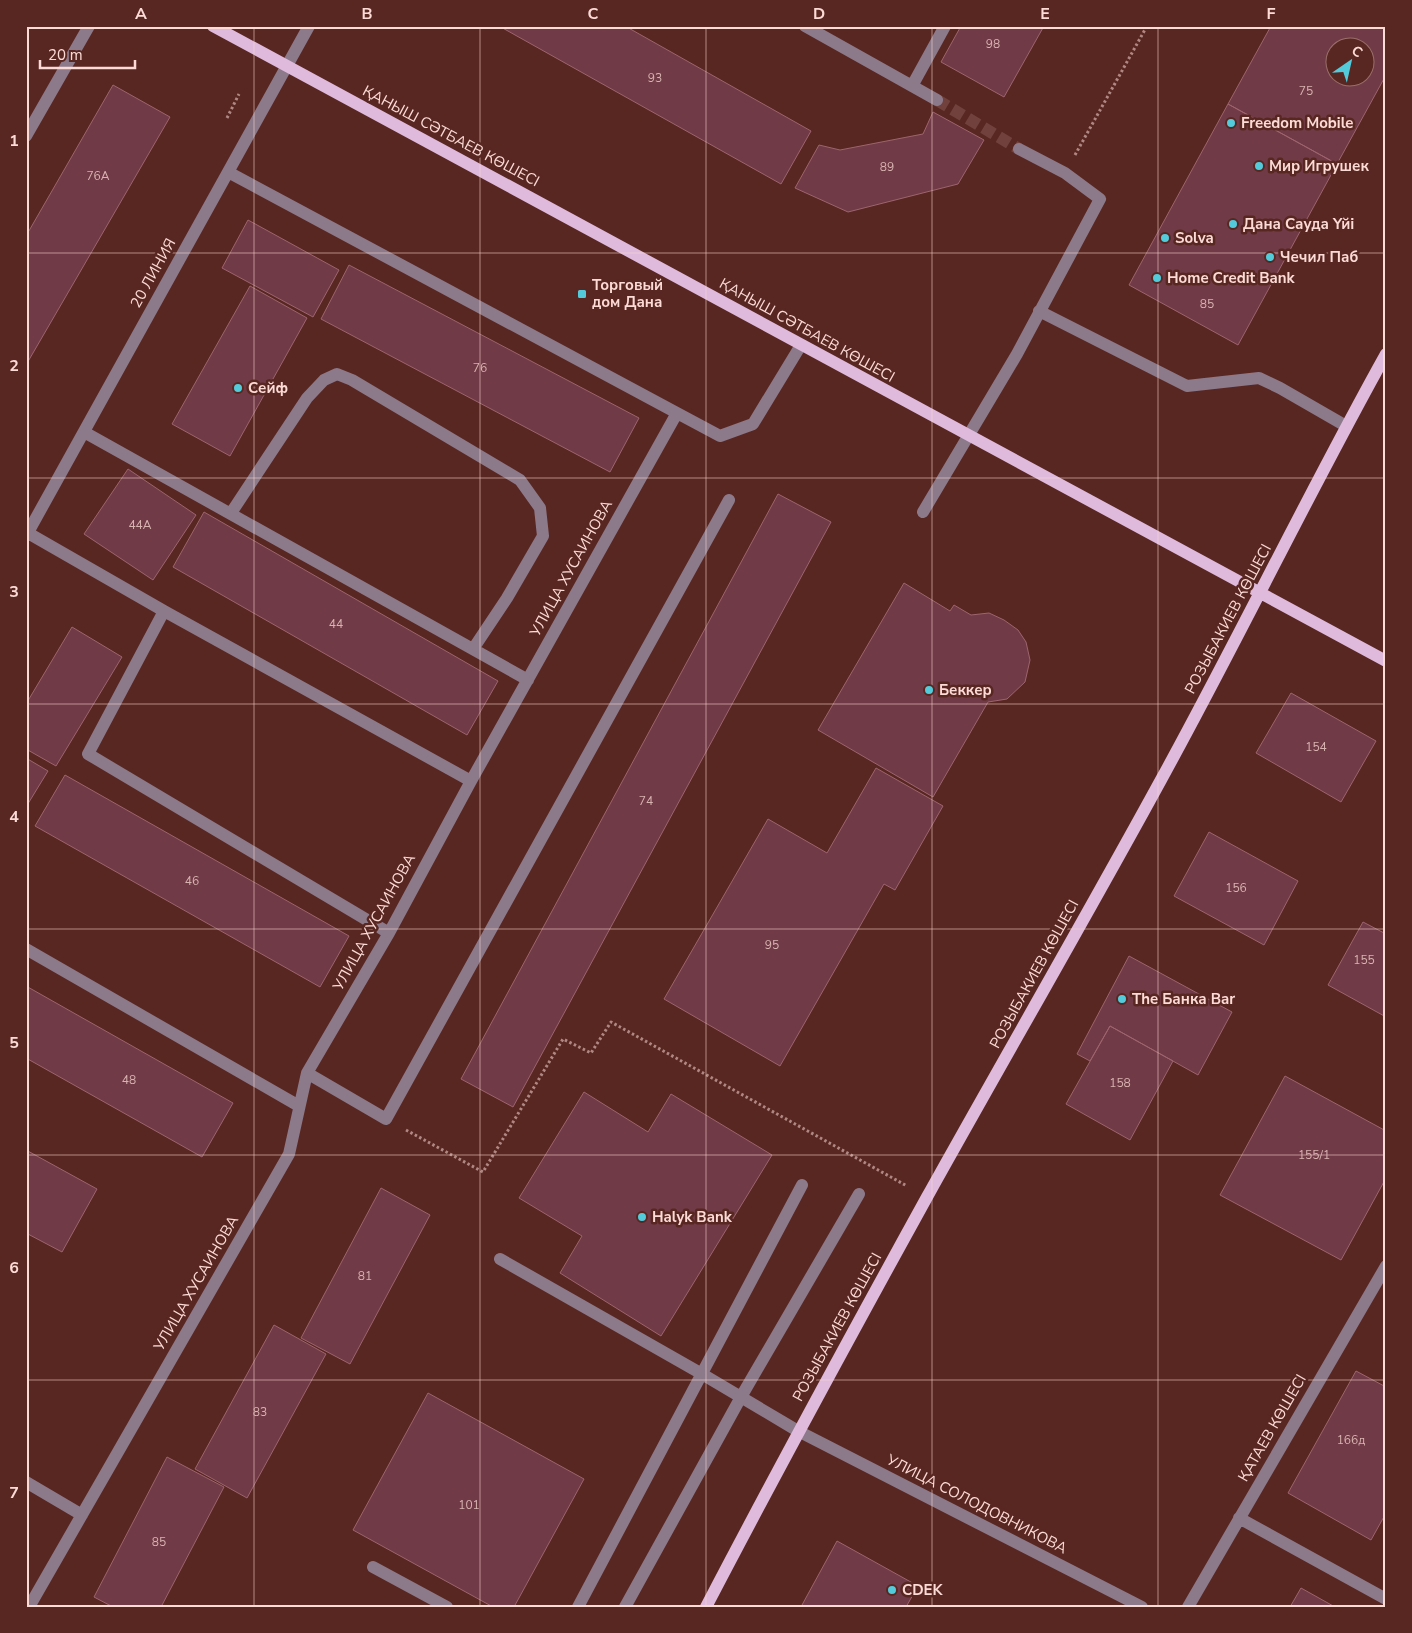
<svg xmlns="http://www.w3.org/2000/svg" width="1412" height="1633" font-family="'Nunito Sans',sans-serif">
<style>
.building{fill:#703b46;stroke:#9d646e;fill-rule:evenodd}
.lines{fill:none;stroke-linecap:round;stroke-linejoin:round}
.minor-tunnel{stroke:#71423d;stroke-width:12;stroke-dasharray:12 6;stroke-linecap:butt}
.path{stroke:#b08883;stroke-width:3;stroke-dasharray:2.5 2.5;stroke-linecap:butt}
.minor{stroke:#8c7a8b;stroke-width:12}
.major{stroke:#dfbadd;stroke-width:12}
.grid{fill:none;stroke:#fcdbd6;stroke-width:1;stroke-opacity:0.55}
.poi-dot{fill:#53cbdb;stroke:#592722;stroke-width:2}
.labels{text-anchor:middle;stroke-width:5;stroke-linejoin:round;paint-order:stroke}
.number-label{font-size:12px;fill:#d9b3b2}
.poi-label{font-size:15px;font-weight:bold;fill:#fcdbd6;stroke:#592722;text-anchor:start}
.street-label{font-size:15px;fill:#fcdbd6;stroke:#592722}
.neatline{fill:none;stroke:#fcdbd6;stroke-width:2}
.grid-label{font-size:16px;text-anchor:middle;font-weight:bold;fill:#fcdbd6}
</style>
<rect width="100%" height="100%" fill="#592722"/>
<path class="building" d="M499,26H625L811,131L781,184Z
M961,26H1044L1004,97L941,62Z
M1271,26H1386V75L1337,164L1228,104ZM1334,48H1364V78H1334Z
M113,85L170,117L26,365V236Z
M1228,104L1337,164L1238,345L1129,285Z
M933,112L984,140L958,184L848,212L795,188L819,145L840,150L923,134Z
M248,220L339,270L313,317L222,268Z
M349,265L639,418L610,472L321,319Z
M250,286L307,318L230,456L172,424Z
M128,469L196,515L153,580L84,534Z
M778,494L831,522L513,1107L461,1079Z
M204,512L498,681L467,735L173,567Z
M904,583L950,611L954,605L971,615L989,613L1004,620L1018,630L1026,642L1030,660L1025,682L1007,699L988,702L933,797L818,730Z
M72,627L122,657L56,766L26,749V704Z
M1291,693L1376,741L1341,802L1256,753Z
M26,758L48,771L26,807Z
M876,768L943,806L895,890L884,884L780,1066L664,999L768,819L827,853Z
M65,775L349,936L320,987L35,826Z
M1209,832L1298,881L1264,945L1174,896Z
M1363,922L1386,934V1017L1328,985Z
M1129,956L1232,1012L1198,1075L1110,1026L1090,1061L1077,1054Z
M26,986L233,1103L202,1157L26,1058Z
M1110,1026L1173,1061L1130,1140L1066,1104Z
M1285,1076L1386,1131V1178L1341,1260L1220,1195Z
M584,1092L648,1132L671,1094L772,1155L661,1336L560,1273L582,1236L519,1198Z
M26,1150L97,1189L62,1252L26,1233Z
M381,1188L430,1215L350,1364L301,1338Z
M274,1325L326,1354L247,1498L195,1469Z
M1356,1371L1386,1387V1513L1371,1540L1288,1493Z
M428,1393L584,1479L514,1607H493L353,1530Z
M167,1457L224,1487L161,1607H113L94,1597Z
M837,1541L918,1586L906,1607H806L802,1605Z
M1301,1588L1335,1607H1290Z"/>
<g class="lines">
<path class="minor-tunnel" d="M937,100L1019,149"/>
<path class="path" d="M227,118L239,94
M1075,155L1147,26
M406,1130L483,1172L563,1039L591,1053L611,1022L907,1186"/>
<path class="minor" d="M805,26L937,100
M912,86L945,26
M26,136L89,26
M228,172L677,413
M1039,311L1187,386L1259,378L1280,388L1346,426
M84,432L528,680
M923,512L1017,354L1100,199L1065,173L1019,149
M231,513L307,398L324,380L337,374L352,380L520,480L540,508L543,536L507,598L473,649
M28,533L164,611L88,754L389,933
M26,536L309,26
M164,611L471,781
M26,949L299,1106
M307,1073L386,1119L729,500
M500,1259L702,1374L798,1431L1142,1607
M26,1482L82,1515
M1239,1518L1386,1599
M373,1567L447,1607
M29,1607L289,1154L307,1073L389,933L471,781L677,413L720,436L753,424L801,345
M578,1607L802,1185
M625,1607L741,1397L859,1194
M1188,1607L1386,1266"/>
<path class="major" d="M213,26L1386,661
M706,1607C778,1469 852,1333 927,1197C1005,1057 1085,919 1162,778C1239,638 1308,494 1386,354"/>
</g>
<path class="grid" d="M254,26V1607M480,26V1607M706,26V1607M932,26V1607M1158,26V1607M26,253H1386M26,478H1386M26,704H1386M26,929H1386M26,1155H1386M26,1380H1386"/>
<g class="poi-dot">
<circle cx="1231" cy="123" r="5"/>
<circle cx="1259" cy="166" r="5"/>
<circle cx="1233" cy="224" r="5"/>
<circle cx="1165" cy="238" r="5"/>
<circle cx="1270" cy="257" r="5"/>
<circle cx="1157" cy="278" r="5"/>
<rect x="577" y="289" width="10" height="10" rx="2.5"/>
<circle cx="238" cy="388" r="5"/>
<circle cx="929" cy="690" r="5"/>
<circle cx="1122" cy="999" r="5"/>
<circle cx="642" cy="1217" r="5"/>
<circle cx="892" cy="1590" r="5"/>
</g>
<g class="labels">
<g class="number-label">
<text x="993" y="48">98</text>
<text x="655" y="82">93</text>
<text x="1306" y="95">75</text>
<text x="887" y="171">89</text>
<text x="98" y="180">76А</text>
<text x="1207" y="308">85</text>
<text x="480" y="372">76</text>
<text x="140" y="529">44А</text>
<text x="336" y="628">44</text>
<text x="1316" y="751">154</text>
<text x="646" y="805">74</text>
<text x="192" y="885">46</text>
<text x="1236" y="892">156</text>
<text x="772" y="949">95</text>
<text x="1364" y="964">155</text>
<text x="129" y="1084">48</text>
<text x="1120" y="1087">158</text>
<text x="1314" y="1159">155/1</text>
<text x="365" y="1280">81</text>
<text x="260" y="1416">83</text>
<text x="1351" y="1444">166д</text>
<text x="469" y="1509">101</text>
<text x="159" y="1546">85</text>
</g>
<g class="poi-label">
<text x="1241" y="128">Freedom Mobile</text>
<text x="1269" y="171">Мир Игрушек</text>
<text x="1243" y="229">Дана Сауда Үйі</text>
<text x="1175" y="243">Solva</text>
<text x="1280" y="262">Чечил Паб</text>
<text x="1167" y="283">Home Credit Bank</text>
<text x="592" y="290">Торговый<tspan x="592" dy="17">дом Дана</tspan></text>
<text x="248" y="393">Сейф</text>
<text x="939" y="695">Беккер</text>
<text x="1132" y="1004">The Банка Bar</text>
<text x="652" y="1222">Halyk Bank</text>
<text x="902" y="1595">CDEK</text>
</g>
<g class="street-label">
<text transform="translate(451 136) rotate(28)" y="5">ҚАНЫШ СӘТБАЕВ КӨШЕСІ</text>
<text transform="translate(153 273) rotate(-61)" y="5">20 ЛИНИЯ</text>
<text transform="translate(807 330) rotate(29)" y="5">ҚАНЫШ СӘТБАЕВ КӨШЕСІ</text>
<text transform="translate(571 568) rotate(-61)" y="5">УЛИЦА ХУСАИНОВА</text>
<text transform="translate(1228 619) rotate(-62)" y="5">РОЗЫБАКИЕВ КӨШЕСІ</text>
<text transform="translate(374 922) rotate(-61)" y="5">УЛИЦА ХУСАИНОВА</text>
<text transform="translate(1034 974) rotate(-61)" y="5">РОЗЫБАКИЕВ КӨШЕСІ</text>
<text transform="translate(196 1283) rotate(-60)" y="5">УЛИЦА ХУСАИНОВА</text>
<text transform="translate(837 1327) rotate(-61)" y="5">РОЗЫБАКИЕВ КӨШЕСІ</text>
<text transform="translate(1272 1428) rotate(-60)" y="5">ҚАТАЕВ КӨШЕСІ</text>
<text transform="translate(977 1504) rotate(27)" y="5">УЛИЦА СОЛОДОВНИКОВА</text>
</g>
</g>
<rect width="1412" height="1633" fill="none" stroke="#592722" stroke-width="55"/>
<g transform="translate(1350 62) rotate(34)"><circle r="24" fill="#592722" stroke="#9a6f6a"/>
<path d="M0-4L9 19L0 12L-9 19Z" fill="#53cbdb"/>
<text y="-8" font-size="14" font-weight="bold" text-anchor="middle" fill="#fcdbd6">С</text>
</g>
<path d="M40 60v8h95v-8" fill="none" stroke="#fcdbd6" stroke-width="2.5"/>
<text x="48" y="60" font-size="15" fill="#fcdbd6" stroke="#592722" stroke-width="4" paint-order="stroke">20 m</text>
<rect x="28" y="28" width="1356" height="1578" class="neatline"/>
<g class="grid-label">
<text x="141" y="19">A</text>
<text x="367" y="19">B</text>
<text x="593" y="19">C</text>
<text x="819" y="19">D</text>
<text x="1045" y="19">E</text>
<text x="1271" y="19">F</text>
<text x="14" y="146">1</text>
<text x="14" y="371">2</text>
<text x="14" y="597">3</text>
<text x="14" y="822">4</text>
<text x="14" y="1048">5</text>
<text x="14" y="1273">6</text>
<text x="14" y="1498">7</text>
</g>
</svg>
